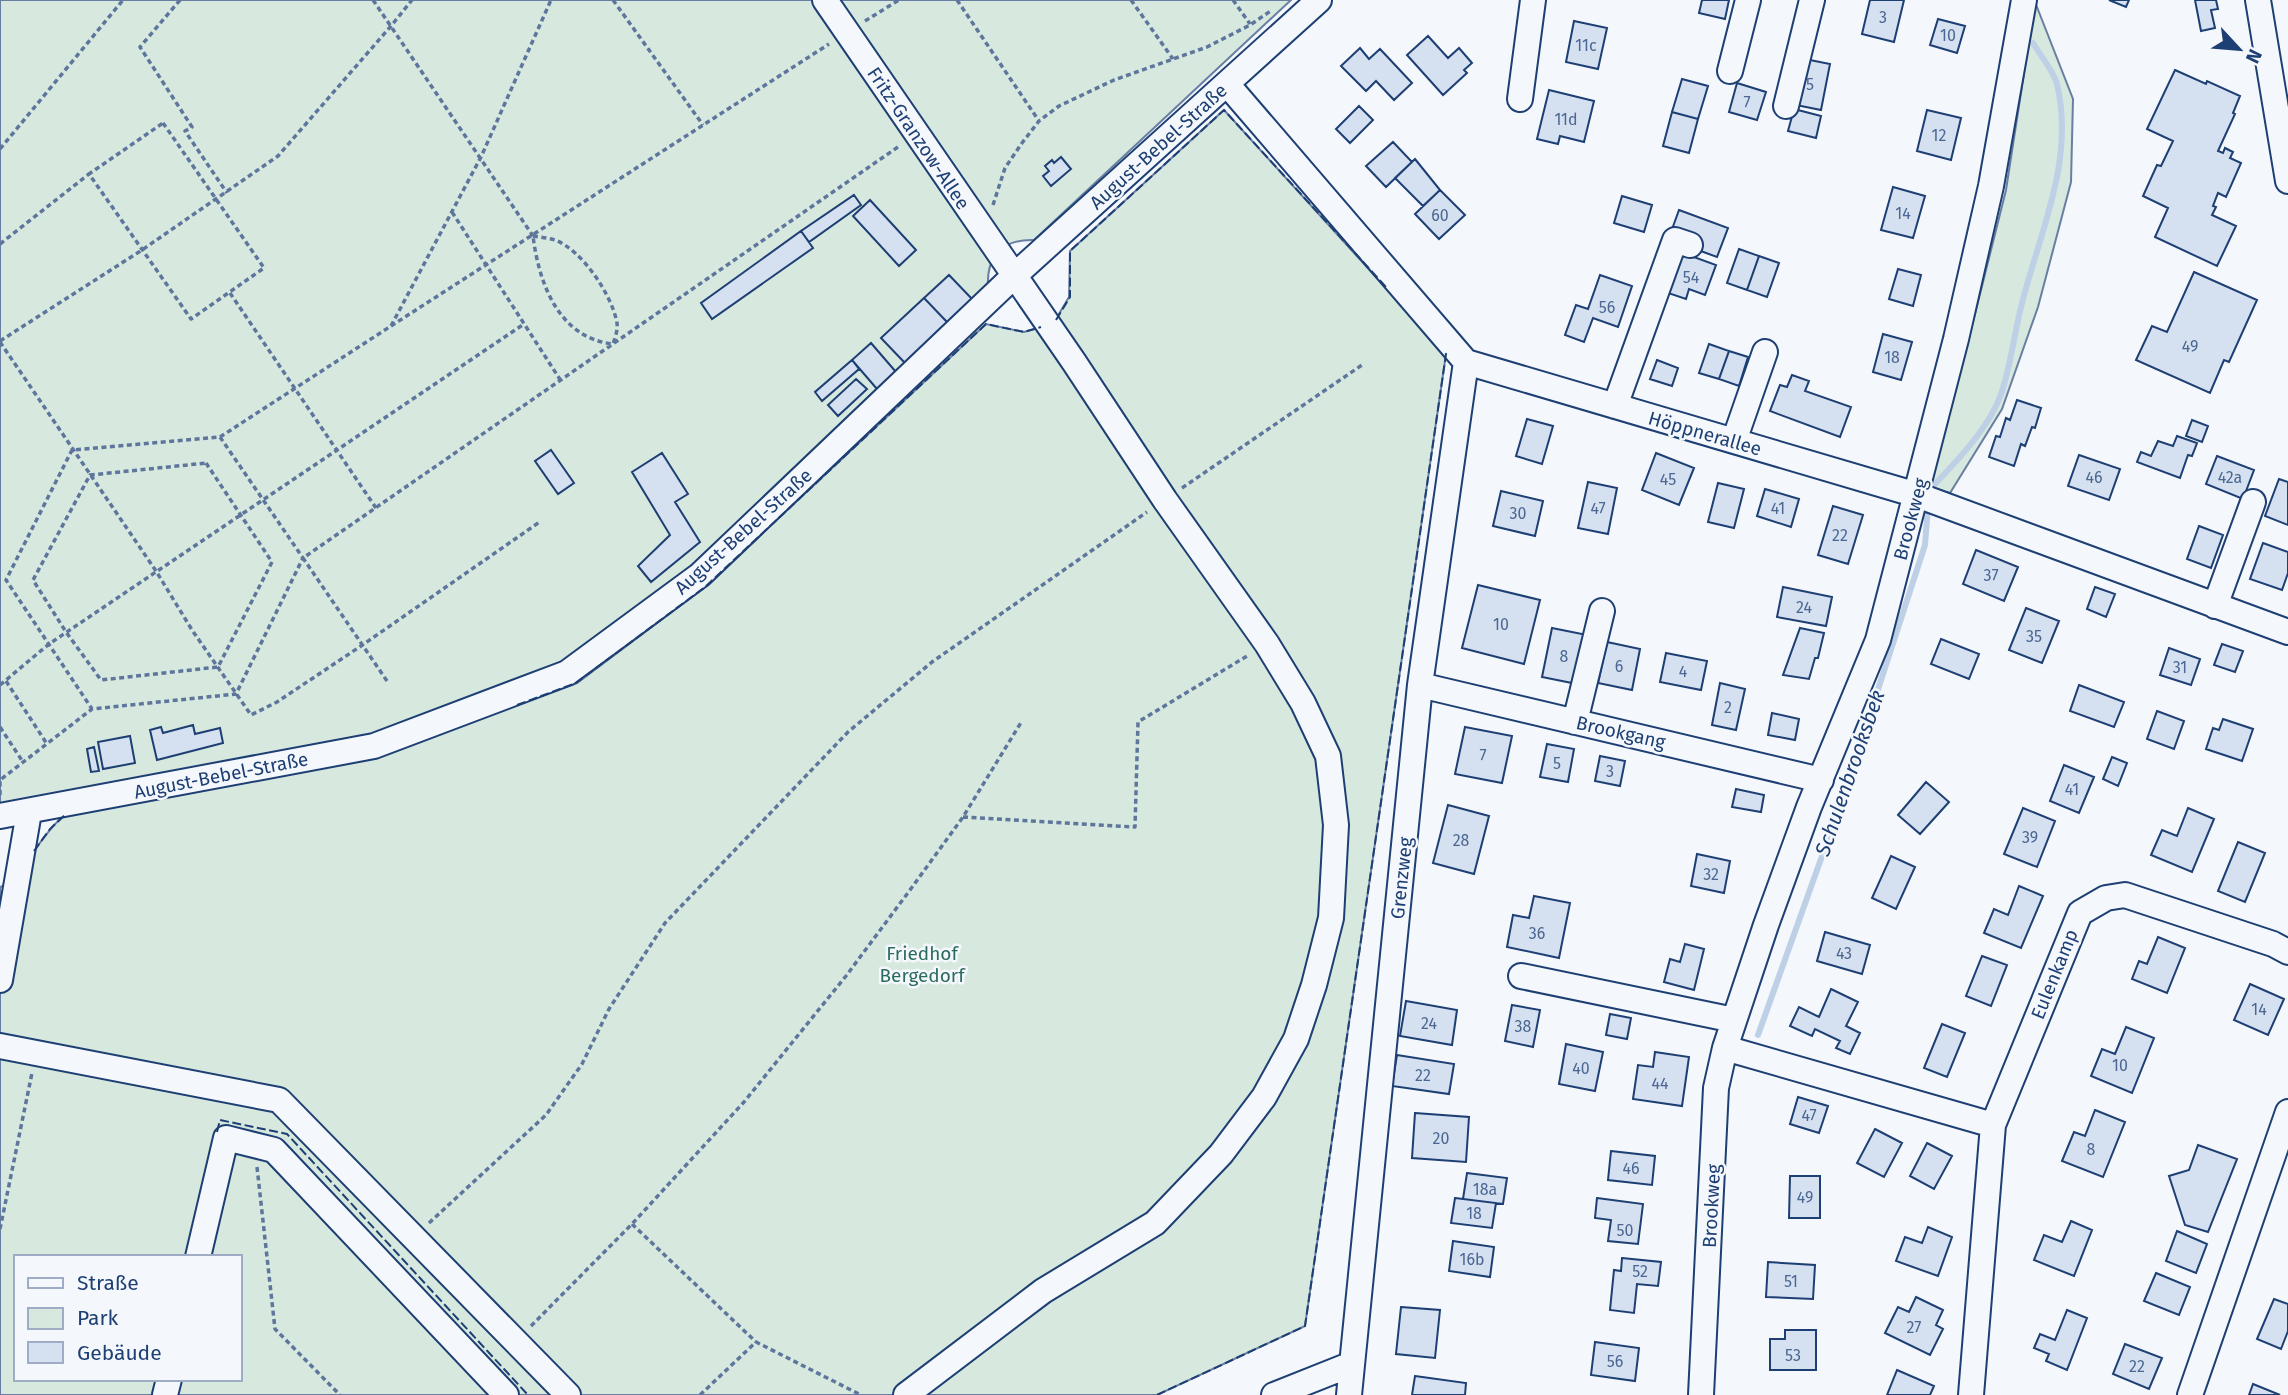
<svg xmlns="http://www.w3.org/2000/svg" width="2288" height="1395" font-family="'Fira Sans',sans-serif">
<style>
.green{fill:#d7e8df;stroke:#687fa3;stroke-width:2;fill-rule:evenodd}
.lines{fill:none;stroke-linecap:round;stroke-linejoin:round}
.stream{stroke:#bed0e5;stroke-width:6}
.building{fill:#d5e0f0;stroke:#1d3f73;stroke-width:2}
.minor-casing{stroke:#1d3f73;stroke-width:28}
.path{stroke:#5e769c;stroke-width:3.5;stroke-dasharray:5 3.5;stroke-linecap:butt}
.minor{stroke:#f4f7fb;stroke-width:24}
.fence{stroke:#1d3f73;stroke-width:2;stroke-dasharray:9 3.5;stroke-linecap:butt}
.labels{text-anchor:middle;stroke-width:5;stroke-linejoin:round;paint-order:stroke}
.number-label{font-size:16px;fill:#4b6792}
.street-label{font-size:19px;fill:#1d3f73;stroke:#f4f7fb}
.park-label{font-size:19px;fill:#2c6c60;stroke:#f4f7fb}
.water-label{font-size:21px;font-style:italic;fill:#1d3f73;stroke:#f4f7fb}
</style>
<rect width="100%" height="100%" fill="#f4f7fb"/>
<path class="green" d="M0,0H1291L1034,240C1002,239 986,256 988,288L693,566L561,663L365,738L0,804Z
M2035,2L2073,99L2071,182L2038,307L2002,409L1950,493L1926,486L1968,342L2006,190Z
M1224,110L1446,354L1305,1326L1157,1395H0V887L18,880C30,855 45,833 65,814L369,758L577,683L705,587L986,324L1024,332L1053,324L1069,297L1070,251ZM16,1257H240V1379H16Z"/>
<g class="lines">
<path class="stream" d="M1932,491L1933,486C1955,463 1982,435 1996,406C2009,380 2014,333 2022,303C2040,232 2075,160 2057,84C2053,70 2040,55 2033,43
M1758,1035L1841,803L1925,545L1928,507"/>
</g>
<path class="building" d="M1702,0H1729L1725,19L1699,13Z
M1870,0H1904L1894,42L1862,34Z
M2109,0H2129L2126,7Z
M2195,0H2216L2218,9L2211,10L2215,28L2201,31Z
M1938,19L1965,26L1957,53L1930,45Z
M1574,21L1607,28L1598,69L1566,62Z
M1428,36L1448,58L1459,48L1472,63L1464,70L1467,73L1443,95L1407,55Z
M1360,48L1369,59L1380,49L1412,83L1394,100L1376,81L1366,91L1341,66Z
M1800,58L1830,64L1821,110L1791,104Z
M2175,70L2206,84L2207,81L2240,96L2233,113L2235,114L2218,151L2223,153L2225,148L2233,152L2230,158L2241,163L2226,197L2218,193L2213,206L2216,207L2212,215L2236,226L2217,266L2155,237L2168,208L2143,196L2157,165L2161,166L2173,141L2147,129Z
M1682,79L1708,86L1698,119L1672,112Z
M1737,83L1766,92L1757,120L1729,112Z
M1549,90L1594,101L1584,142L1560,136L1558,144L1537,139Z
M1359,106L1373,120L1350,143L1336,129Z
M1794,109L1821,116L1816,138L1788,131Z
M1927,110L1961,118L1951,160L1917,151Z
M1672,112L1698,119L1689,153L1663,146Z
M1393,142L1412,162L1386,187L1366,166Z
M1061,157L1071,169L1051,186L1043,176L1049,171L1045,166L1052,160L1054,163Z
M1415,159L1440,190L1423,206L1395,178Z
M1893,187L1925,196L1913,238L1881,230Z
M1440,190L1465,215L1439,239L1415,214Z
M854,195L861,205L809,242L801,231Z
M1622,196L1652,205L1644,232L1614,223Z
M870,200L916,250L899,266L853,216Z
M1679,210L1728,228L1717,257L1698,250L1671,232Z
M801,231L813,248L712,319L701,303Z
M1739,249L1759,256L1747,290L1727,283Z
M1680,252L1716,265L1705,295L1689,289L1686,299L1665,292Z
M1759,256L1779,263L1767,297L1747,290Z
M1898,269L1921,275L1913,306L1889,299Z
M2194,272L2257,300L2229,362L2224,360L2210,393L2136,360L2152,326L2167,332Z
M949,275L973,300L948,323L924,298Z
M1600,275L1632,286L1618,327L1593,318L1584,342L1565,335L1576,305L1588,309Z
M924,298L948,323L905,363L881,338Z
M1883,334L1912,342L1901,380L1873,372Z
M871,343L896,372L877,389L852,360Z
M1709,344L1729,351L1719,379L1699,373Z
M1729,351L1748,357L1739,386L1719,379Z
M852,360L859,369L822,401L815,392Z
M1657,360L1678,368L1672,386L1650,379Z
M1792,375L1809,381L1805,391L1851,407L1840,437L1770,411L1780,385L1787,387Z
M856,379L867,389L838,416L828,405Z
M2017,400L2041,408L2035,428L2032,427L2025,446L2021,444L2014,466L1989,457L1996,436L2000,437L2006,418L2010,420Z
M1527,419L1553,426L1542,464L1516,456Z
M2192,420L2208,426L2202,442L2186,436Z
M2177,436L2197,443L2192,456L2188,455L2180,478L2137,462L2141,452L2151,456L2158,441L2173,446Z
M551,450L574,483L558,494L535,461Z
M662,453L688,494L675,502L700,542L651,582L638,566L670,535L632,472Z
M1656,453L1694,468L1679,505L1642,490Z
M2079,455L2120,469L2109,500L2068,486Z
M2217,456L2254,470L2243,499L2206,484Z
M2279,479L2288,482V525L2265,516Z
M1588,482L1617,488L1608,534L1578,528Z
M1718,483L1744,489L1734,528L1708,522Z
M1765,489L1799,499L1791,527L1757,516Z
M1501,491L1543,501L1535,536L1493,526Z
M1833,506L1863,515L1848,564L1818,555Z
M2199,526L2223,535L2211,568L2187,559Z
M2263,543L2288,552V573L2282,590L2250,579Z
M1976,550L2018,567L2004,601L1963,584Z
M1478,585L1540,600L1524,664L1462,648Z
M1783,587L1832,597L1826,626L1777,617Z
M2095,587L2115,594L2106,617L2087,609Z
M2026,608L2059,621L2042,663L2009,650Z
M1552,628L1587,635L1577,684L1542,677Z
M1800,628L1824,633L1818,658H1815L1809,679L1783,675Z
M1941,639L1979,654L1969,679L1931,664Z
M1607,642L1640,649L1632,690L1598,683Z
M2222,644L2243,651L2235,672L2214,665Z
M2169,648L2200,659L2191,685L2160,675Z
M1666,653L1707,661L1701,690L1660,682Z
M1720,683L1745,689L1736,730L1712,725Z
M2079,685L2124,702L2114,727L2070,711Z
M2157,711L2184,721L2174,749L2147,739Z
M1772,713L1799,719L1795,740L1768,735Z
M2223,719L2253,729L2242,761L2206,749L2213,728L2219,730Z
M193,725L195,734L220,728L223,743L157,760L150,730L161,727L163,733Z
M1465,727L1512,736L1502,783L1455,774Z
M130,736L135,763L103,769L98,742Z
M1547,744L1574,749L1568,782L1540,777Z
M94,747L99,771L91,772L87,749Z
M1600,756L1625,761L1620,786L1595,781Z
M2112,757L2127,763L2118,786L2103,779Z
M2064,765L2094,777L2079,813L2050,801Z
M1926,782L1949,802L1920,834L1898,815Z
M1736,789L1764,795L1761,812L1732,807Z
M1448,805L1489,816L1474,874L1433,863Z
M2023,808L2055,821L2037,867L2004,854Z
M2188,808L2214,819L2192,872L2151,855L2162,830L2177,836Z
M2238,842L2265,853L2245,902L2218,891Z
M1697,854L1730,861L1724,893L1691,886Z
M1891,856L1915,867L1896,909L1872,898Z
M2019,886L2043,896L2021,948L1984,933L1994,909L2008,915Z
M1534,896L1570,903L1559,958L1507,947L1513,915L1529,918Z
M1825,932L1870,945L1862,974L1817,961Z
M2158,937L2185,948L2167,993L2132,979L2139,961L2147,964Z
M1685,944L1704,949L1694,990L1664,982L1670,959L1680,962Z
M1982,956L2007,965L1991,1006L1966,996Z
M2250,984L2284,999L2268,1035L2234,1020Z
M1831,989L1858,1002L1846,1026L1860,1033L1850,1054L1836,1048L1840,1041L1815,1029L1812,1036L1790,1026L1799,1007L1819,1017Z
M1406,1001L1457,1010L1452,1045L1400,1036Z
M1512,1005L1540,1010L1533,1047L1505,1041Z
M1610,1014L1631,1018L1627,1039L1606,1035Z
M1942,1024L1965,1033L1947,1077L1924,1068Z
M2126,1027L2154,1038L2132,1093L2091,1076L2102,1049L2115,1054Z
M1566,1044L1603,1052L1595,1091L1559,1084Z
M1655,1052L1689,1057L1682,1106L1633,1099L1638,1065L1653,1067Z
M1397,1055L1454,1064L1449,1094L1392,1086Z
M1798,1097L1828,1106L1819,1133L1790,1124Z
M2095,1110L2125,1122L2103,1177L2062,1161L2074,1132L2085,1136Z
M1415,1113L1469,1117L1466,1162L1412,1158Z
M1875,1129L1902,1143L1884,1177L1857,1163Z
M1927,1143L1952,1156L1934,1189L1910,1176Z
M2198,1145L2237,1159L2208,1232L2185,1225L2169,1176L2189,1170Z
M1611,1151L1655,1156L1652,1185L1608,1180Z
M1467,1173L1507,1178L1503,1204L1463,1199Z
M1790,1176H1820V1218H1789Z
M1455,1198L1496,1203L1492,1228L1451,1223Z
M1597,1198L1643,1204L1638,1244L1608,1241L1611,1220L1595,1218Z
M2071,1221L2092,1230L2074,1276L2034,1260L2044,1235L2062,1242Z
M1928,1227L1952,1237L1938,1276L1896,1261L1905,1237L1922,1243Z
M2177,1231L2207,1244L2196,1273L2166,1261Z
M1453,1241L1494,1247L1490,1277L1449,1271Z
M1622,1258L1661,1262L1658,1286L1637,1284L1634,1313L1610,1310L1614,1270L1621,1271Z
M1768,1262L1815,1265L1813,1299L1766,1297Z
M2156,1273L2190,1287L2179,1315L2144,1301Z
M1916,1297L1943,1310L1936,1325L1943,1329L1930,1355L1885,1333L1898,1307L1909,1312Z
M2274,1299L2288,1304V1331L2281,1349L2257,1339Z
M1401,1307L1440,1310L1435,1358L1396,1354Z
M2067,1310L2087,1318L2067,1370L2046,1361L2049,1354L2034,1348L2040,1334L2055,1340Z
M1785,1330H1816V1370H1770V1339H1785Z
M1595,1342L1639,1348L1635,1381L1591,1375Z
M2125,1344L2162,1358L2149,1389L2113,1374Z
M1897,1370L1934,1386L1930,1395H1887Z
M1415,1376L1466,1383L1465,1395H1412Z
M2253,1384L2280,1395H2249Z"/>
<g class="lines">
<g class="minor-casing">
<path id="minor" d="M825,0L1074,362L1165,500L1267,644L1303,703L1328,756L1336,825L1331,918L1314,985L1296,1039L1264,1097L1221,1154L1155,1223L1043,1291L906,1395
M2258,0L2288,181
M1730,71L1748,0
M1227,84L1466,362L1917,495L2288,632
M1520,99L1533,0
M1786,106L1812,0
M1615,406L1675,240L1690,245
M1734,441L1765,352
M2215,606L2253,502
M1420,685L1821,780
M1575,722L1602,611
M0,816L374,746L567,673L700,575L1015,275L1319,0
M1521,976L1734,1020
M0,980L29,812
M0,1046L279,1100L568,1395
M1725,1048L1993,1125
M198,1257L226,1138L274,1150L506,1395
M165,1395L169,1379
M1274,1395L1352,1364
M1349,1395L1420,685L1466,362
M1701,1395L1716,1088L1725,1048L1766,925L1809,807L1878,640L1956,339L1991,186L2024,0
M1971,1395L1993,1125L2080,913L2106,898L2125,895L2273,944L2288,952
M2190,1395L2288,1112"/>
</g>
<path class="path" d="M180,0L140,47L192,127L185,131L227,193
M373,0L533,236
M613,0L703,125
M957,0L1039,121
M1131,0L1173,59
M1233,0L1250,24
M865,21L899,0
M163,123L264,268L191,319L89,174Z
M0,149L123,0
M993,205L1005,168L1022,143L1039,121L1059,106L1114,80L1207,47L1250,25L1272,10
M452,212L561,381
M533,236C540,237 548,238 555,240C582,250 612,295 617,323C618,330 615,338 613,344C559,338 539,284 533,236Z
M0,244L89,174
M230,293L376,508
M391,326L829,44
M0,341L142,250L278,156L391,26L412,0
M0,342L156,571L192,630L251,715L277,702L361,646L541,521
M220,437L303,558L236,694L92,709L6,580L72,450L220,437L391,326L481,157L551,0
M206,463L272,562L218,667L101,680L66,632L33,580L90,475Z
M1182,488L1362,365
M6,681L47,744
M387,681L303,558L898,147
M0,685L49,644L524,324
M0,727L23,762
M0,795V780L92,709
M963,817L1135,827L1138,722L1247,656
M257,1167L275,1329L340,1395
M429,1223L546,1115L582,1064L609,1009L665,923L848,732L932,662L1147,512
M632,1224L756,1342
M0,1229L32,1073
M531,1326L632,1224L744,1102L846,976L910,890L963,817L1022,721
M700,1395L756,1342L861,1395"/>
<use href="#minor" class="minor"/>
<path class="fence" d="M1056,320L1070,297V251L1224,110L1386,287
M517,705L576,683L705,587L986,324L1024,332L1041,327
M34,851L50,829L66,814
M217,1132L220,1120L287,1134L528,1395
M1157,1395L1305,1326L1446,354L1445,352"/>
</g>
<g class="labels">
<g class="number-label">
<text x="1883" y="23">3</text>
<text x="1948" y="41">10</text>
<text x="1586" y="51">11c</text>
<text x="1810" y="90">5</text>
<text x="1747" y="108">7</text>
<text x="1566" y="125">11d</text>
<text x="1939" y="141">12</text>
<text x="1903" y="219">14</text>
<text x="1440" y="221">60</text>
<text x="1691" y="283">54</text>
<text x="1607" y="313">56</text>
<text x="2190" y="352">49</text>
<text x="1892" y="363">18</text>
<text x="2094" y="483">46</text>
<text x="2230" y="483">42a</text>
<text x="1668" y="485">45</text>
<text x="1598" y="514">47</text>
<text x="1778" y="514">41</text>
<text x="1518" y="519">30</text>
<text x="1840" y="541">22</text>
<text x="1991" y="581">37</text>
<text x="1804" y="613">24</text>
<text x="1501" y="630">10</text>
<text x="2034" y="642">35</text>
<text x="1564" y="662">8</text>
<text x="1619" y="672">6</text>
<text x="2180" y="673">31</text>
<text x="1683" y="677">4</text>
<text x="1728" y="713">2</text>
<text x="1483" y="761">7</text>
<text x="1557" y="769">5</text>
<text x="1610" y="777">3</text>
<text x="2072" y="795">41</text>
<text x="2030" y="843">39</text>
<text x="1461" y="846">28</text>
<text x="1711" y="880">32</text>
<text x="1537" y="939">36</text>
<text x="1844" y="959">43</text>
<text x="2259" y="1015">14</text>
<text x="1429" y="1029">24</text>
<text x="1523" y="1032">38</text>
<text x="2120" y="1071">10</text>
<text x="1581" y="1074">40</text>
<text x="1423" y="1081">22</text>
<text x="1660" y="1089">44</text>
<text x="1809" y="1121">47</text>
<text x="1441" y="1144">20</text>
<text x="2091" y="1155">8</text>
<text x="1631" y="1174">46</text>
<text x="1485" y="1195">18a</text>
<text x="1805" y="1203">49</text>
<text x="1474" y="1219">18</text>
<text x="1625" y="1236">50</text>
<text x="1472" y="1265">16b</text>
<text x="1640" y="1277">52</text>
<text x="1791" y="1287">51</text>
<text x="1914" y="1333">27</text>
<text x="1793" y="1361">53</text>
<text x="1615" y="1367">56</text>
<text x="2137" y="1372">22</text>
</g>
<g class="street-label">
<text transform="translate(919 138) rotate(56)" y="7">Fritz-Granzow-Allee</text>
<text transform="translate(1158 146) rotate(-42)" y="7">August-Bebel-Straße</text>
<text transform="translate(1705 433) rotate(16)" y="7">Höppnerallee</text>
<text transform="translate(1910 519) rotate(-75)" y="7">Brookweg</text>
<text transform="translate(743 531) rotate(-42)" y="7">August-Bebel-Straße</text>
<text transform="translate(1621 732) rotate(13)" y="7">Brookgang</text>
<text transform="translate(221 775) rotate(-11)" y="7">August-Bebel-Straße</text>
<text transform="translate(1401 878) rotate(-84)" y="7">Grenzweg</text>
<text transform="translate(2054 974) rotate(-68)" y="7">Eulenkamp</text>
<text transform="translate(1711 1206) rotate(-87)" y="7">Brookweg</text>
</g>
<g class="park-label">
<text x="922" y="960">Friedhof<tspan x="922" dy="22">Bergedorf</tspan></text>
</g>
<g class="water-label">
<text transform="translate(1850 773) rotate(-71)" y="7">Schulenbrooksbek</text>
</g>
</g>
<rect x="14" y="1255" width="228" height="126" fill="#f4f7fb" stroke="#9eadc5" stroke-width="2"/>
<rect x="28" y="1278" width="35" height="10" fill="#f4f7fb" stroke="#9eadc5" stroke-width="2"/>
<text x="77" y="1290" font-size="21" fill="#1d3f73">Straße</text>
<rect x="28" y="1308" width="35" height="21" fill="#d7e8df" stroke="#9eadc5" stroke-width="2"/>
<text x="77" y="1325" font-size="21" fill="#1d3f73">Park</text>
<rect x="28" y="1342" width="35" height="21" fill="#d5e0f0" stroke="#9eadc5" stroke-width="2"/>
<text x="77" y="1360" font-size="21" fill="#1d3f73">Gebäude</text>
<g transform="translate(2239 49) rotate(116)" stroke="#f4f7fb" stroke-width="5" paint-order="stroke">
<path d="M0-5L12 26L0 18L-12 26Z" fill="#1d3f73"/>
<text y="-10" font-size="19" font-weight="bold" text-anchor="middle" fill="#1d3f73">N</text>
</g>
</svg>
